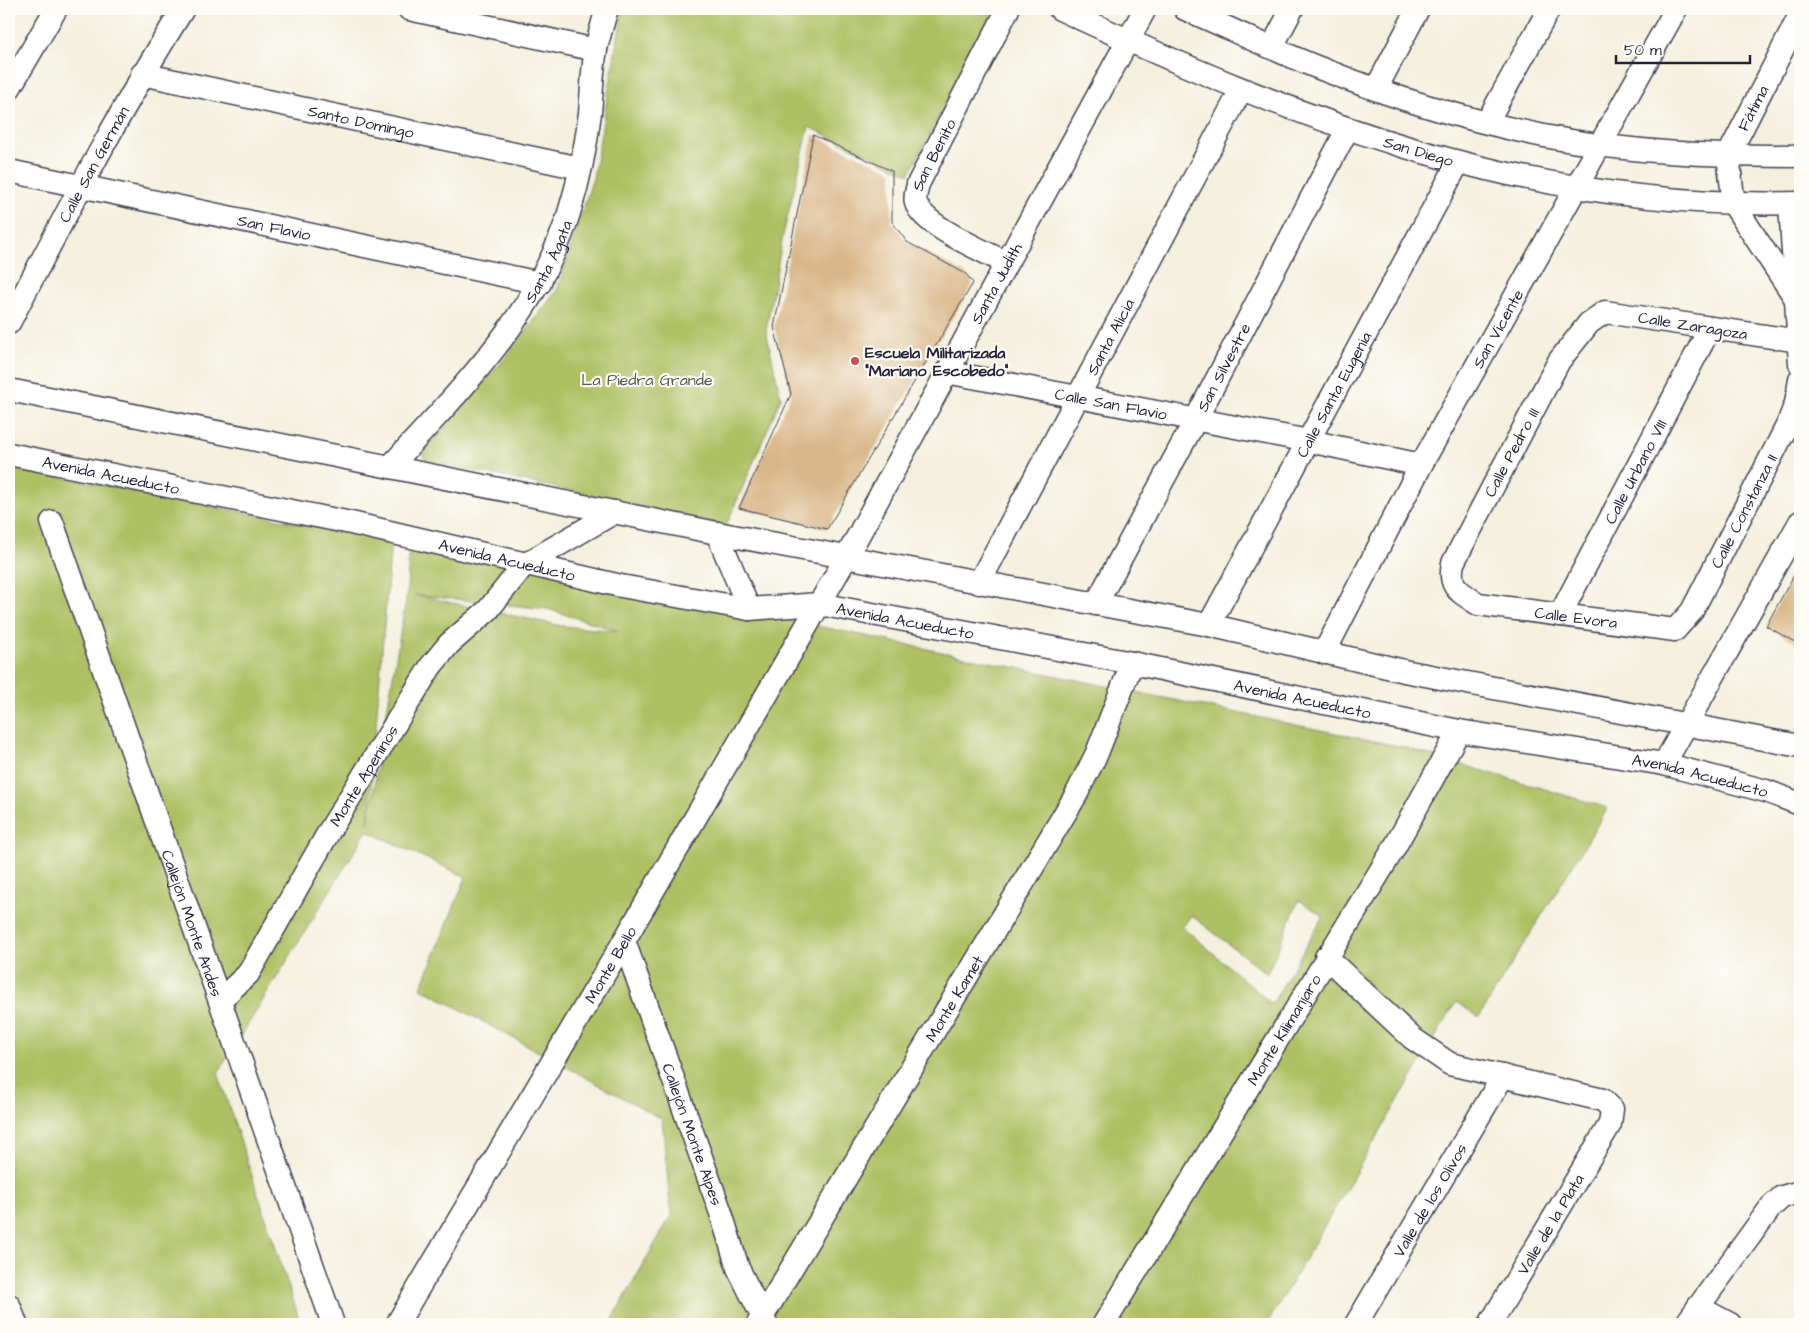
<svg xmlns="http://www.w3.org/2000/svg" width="1809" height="1333" font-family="'Architects Daughter',sans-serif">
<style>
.green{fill:#aec063;stroke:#68714f;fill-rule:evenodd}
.building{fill:#d9b687}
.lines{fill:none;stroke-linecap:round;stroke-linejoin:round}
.minor-casing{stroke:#424153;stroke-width:25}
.minor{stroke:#fff;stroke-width:22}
.poi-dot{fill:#d1495b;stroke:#fdfcf7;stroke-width:2}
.labels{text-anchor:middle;stroke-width:4.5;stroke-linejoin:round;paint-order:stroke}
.street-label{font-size:16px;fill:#22223b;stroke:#fdfcf7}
.poi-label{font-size:16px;font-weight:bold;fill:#22223b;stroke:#fdfcf7;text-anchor:start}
.park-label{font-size:16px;fill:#535949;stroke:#fdfcf7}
</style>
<rect width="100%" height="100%" fill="#fdfcf7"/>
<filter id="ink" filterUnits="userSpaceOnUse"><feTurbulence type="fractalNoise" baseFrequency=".02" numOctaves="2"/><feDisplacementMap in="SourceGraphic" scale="10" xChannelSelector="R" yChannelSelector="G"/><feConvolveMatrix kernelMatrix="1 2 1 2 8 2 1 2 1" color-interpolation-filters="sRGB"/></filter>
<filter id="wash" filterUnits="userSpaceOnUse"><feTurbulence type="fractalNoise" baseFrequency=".0096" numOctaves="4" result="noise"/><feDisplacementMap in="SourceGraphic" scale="20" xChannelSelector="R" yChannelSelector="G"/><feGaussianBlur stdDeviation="1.12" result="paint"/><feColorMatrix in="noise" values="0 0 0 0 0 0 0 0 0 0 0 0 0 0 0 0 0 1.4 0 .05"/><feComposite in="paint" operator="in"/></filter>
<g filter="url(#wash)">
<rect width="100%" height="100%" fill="#f4f0de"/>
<path class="green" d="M623,9L994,10L909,174L809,127L783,235L766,331L781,398L726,526L582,493L426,461L422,453L507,356L557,290L593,178Z
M9,467L391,541L368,823L407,593L409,540L999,664L1403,747L1608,808L1479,1017L1456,1002L1267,1324H610L671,1215L662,1119L421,988L466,877L367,831L218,1073L301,1324H25L9,1279ZM415,595L547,609L619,631L562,626ZM1299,900L1323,916L1272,1004L1183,927L1191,915L1267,974Z"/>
<g id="blocks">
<path class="building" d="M813,135L892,171V222L907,242L966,274L973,283L827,529L739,508L791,394L774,327Z
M1800,564V645L1766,626Z"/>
</g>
</g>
<g filter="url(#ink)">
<use href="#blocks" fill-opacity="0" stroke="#424153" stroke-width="1"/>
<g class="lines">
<g class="minor-casing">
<g id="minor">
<path d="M409,9L596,50"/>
<path id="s1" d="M1060,9C1299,121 1532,211 1800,203"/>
<path d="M1185,9C1232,29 1279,53 1327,71C1397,99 1471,121 1544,136C1629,153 1714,156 1800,156"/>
<path d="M1272,47L1292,9"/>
<path id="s2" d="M142,74L580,168"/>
<path d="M9,89L56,9"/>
<path d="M1376,89L1418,9"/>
<path d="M1487,122L1549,9"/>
<path id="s3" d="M9,171L540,283"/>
<path d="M1790,204L1800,364"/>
<path id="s4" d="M1006,263C985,251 924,227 916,203C914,197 917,190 918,184L1008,9"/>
<path id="s5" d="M1796,299L1734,205L1728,156L1800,15"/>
<path id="s6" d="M9,323C65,216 119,111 183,9"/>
<path id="s7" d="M1799,341L1605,312L1589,323L1559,361L1453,563C1448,588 1459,591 1478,604L1675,630L1692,611L1788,424L1796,403L1800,380"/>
<path id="s8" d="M946,372L1309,441L1421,465"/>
<path d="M9,390L717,533L1209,625L1404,671L1800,746"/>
<path id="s9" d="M9,454L351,523L621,586L749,609L819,604L1132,663L1459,731L1664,764L1766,791L1800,804"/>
<path id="s10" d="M390,467C459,391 538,314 569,213C579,181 586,146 590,113C592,92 592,70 596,49C599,35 603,22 607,9"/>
<path id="s11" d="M52,522L333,1324"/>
<path d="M717,533L749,609"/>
<path id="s12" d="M979,583L1241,90"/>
<path id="s13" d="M1096,604L1196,419L1347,130"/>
<path id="s14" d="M1560,615L1710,328"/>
<path id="s15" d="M1209,625L1458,163"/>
<path id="s16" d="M1324,653L1421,465L1676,9"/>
<path d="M1664,764L1800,522"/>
<path id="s17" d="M624,941L721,1213L738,1268L766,1324"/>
<path d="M1326,957L1412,1038L1450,1064L1603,1100L1612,1109L1610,1124L1490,1324"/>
<path id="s18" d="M220,1000L248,974L331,828L431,666L449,644L488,610L524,565L615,512"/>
<path d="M9,1305L16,1324"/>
<path d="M1698,1307L1730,1324"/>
<path id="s19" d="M397,1324L624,941L846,558L1145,9"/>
<path id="s20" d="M758,1324L1076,795L1097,753L1132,663"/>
<path id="s21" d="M1104,1324L1393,850L1459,731"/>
<path id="s22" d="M1356,1324L1503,1076"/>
<path d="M1686,1324L1771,1207L1782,1197L1800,1192"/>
</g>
</g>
<use href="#minor" class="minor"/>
</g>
</g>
<circle class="poi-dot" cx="855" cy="361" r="5"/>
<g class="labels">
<g class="street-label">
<text dy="6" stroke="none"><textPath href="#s5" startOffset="216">Fátima</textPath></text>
<text dy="6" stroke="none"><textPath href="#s2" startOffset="224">Santo Domingo</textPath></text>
<text dy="6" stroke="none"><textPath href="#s1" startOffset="386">San Diego</textPath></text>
<text dy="6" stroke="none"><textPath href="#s4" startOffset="162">San Benito</textPath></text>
<text dy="6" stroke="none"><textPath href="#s6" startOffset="180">Calle San Germán</textPath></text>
<text dy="6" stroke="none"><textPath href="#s3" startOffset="271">San Flavio</textPath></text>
<text dy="6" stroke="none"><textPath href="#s10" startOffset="261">Santa Ágata</textPath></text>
<text dy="6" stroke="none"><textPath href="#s19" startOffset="1201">Santa Judith</textPath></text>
<text transform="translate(1693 325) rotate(9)" y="6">Calle Zaragoza</text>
<text dy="6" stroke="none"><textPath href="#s16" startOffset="368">San Vicente</textPath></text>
<text dy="6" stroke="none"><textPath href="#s12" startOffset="279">Santa Alicia</textPath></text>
<text dy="6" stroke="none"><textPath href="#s13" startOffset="269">San Silvestre</textPath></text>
<text dy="6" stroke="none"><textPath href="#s15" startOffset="262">Calle Santa Eugenia</textPath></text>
<text dy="6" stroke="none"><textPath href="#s8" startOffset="168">Calle San Flavio</textPath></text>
<text transform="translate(1511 452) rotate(-62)" y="6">Calle Pedro III</text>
<text dy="6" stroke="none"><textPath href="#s14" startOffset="162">Calle Urbano VIII</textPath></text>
<text dy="6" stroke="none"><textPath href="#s9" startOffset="104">Avenida Acueducto</textPath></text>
<text dy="6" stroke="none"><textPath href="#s7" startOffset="882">Calle Constanza II</textPath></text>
<text dy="6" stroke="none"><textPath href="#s9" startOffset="509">Avenida Acueducto</textPath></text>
<text dy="6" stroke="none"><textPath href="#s7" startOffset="644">Calle Evora</textPath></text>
<text dy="6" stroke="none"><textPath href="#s9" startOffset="914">Avenida Acueducto</textPath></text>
<text dy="6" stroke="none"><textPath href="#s9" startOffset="1319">Avenida Acueducto</textPath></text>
<text dy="6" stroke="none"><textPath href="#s18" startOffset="268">Monte Apeninos</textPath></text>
<text dy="6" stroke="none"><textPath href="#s9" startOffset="1724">Avenida Acueducto</textPath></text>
<text dy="6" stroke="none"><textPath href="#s11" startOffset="425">Callejón Monte Andes</textPath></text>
<text dy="6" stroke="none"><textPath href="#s19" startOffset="418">Monte Bello</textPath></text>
<text dy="6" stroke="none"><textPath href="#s20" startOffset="380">Monte Kamet</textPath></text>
<text dy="6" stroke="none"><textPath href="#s21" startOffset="345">Monte Kilimanjaro</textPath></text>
<text dy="6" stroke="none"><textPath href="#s17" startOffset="205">Callejón Monte Alpes</textPath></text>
<text dy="6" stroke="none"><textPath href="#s22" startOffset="144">Valle de los Olivos</textPath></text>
<text transform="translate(1550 1224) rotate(-59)" y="6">Valle de la Plata</text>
</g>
<g class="poi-label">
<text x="865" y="358">Escuela Militarizada<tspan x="865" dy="18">"Mariano Escobedo"</tspan></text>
</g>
<g class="park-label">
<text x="647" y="385">La Piedra Grande</text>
</g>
</g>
<rect width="1809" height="1333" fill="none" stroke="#fdfcf7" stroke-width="30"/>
<path d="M1616 55v8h134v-8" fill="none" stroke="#22223b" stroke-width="2.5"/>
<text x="1624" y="55" font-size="15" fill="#22223b" stroke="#fdfcf7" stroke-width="4" paint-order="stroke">50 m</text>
</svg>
